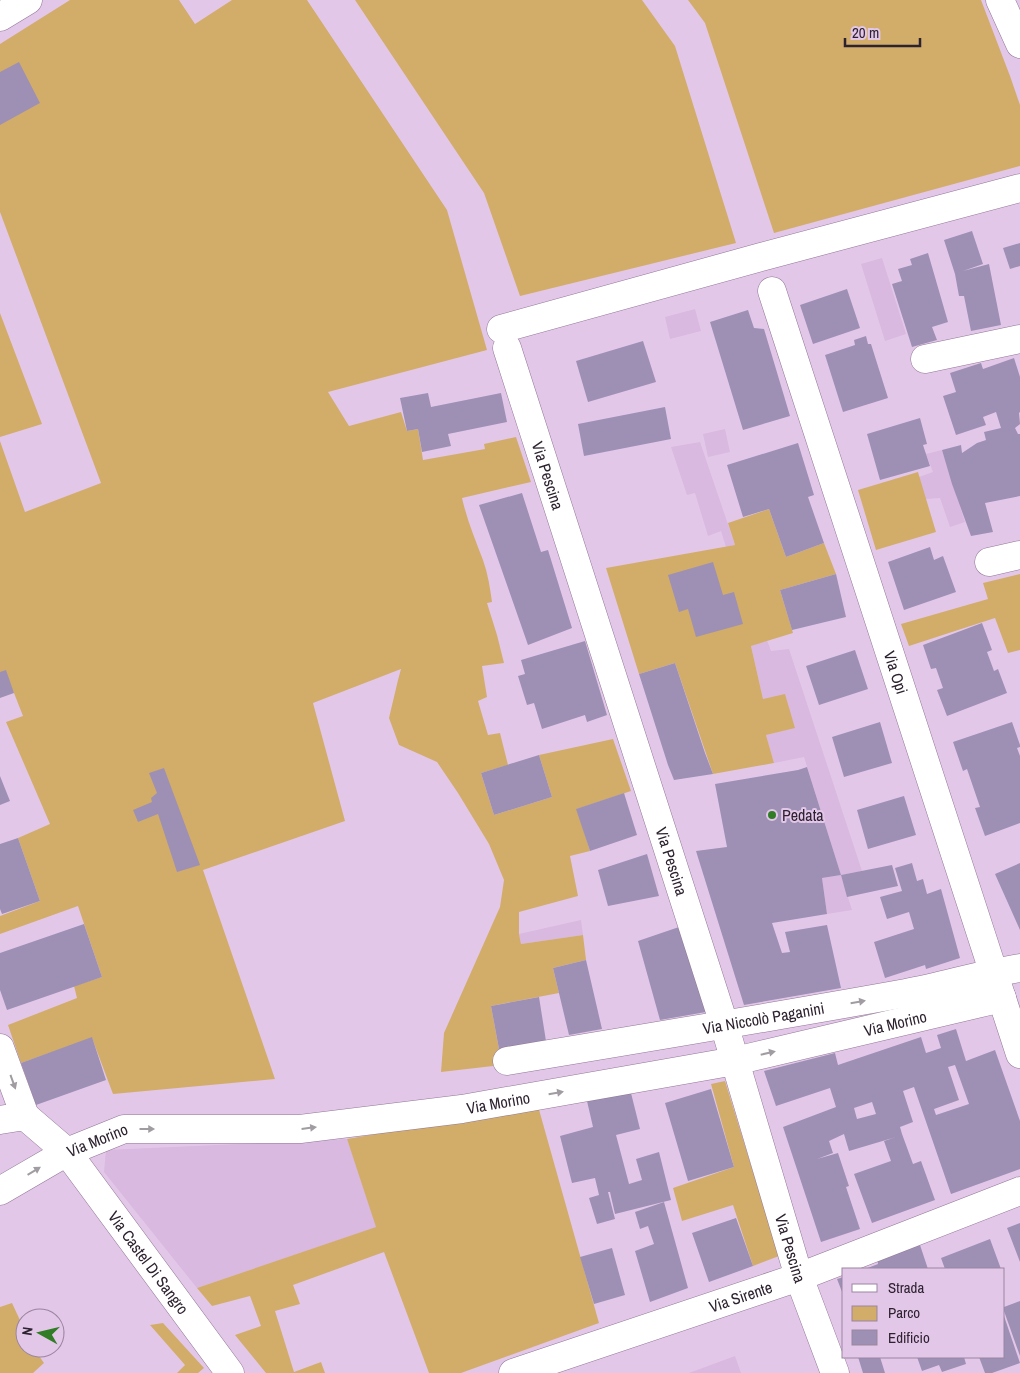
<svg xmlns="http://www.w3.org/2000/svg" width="1020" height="1373" font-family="'Archivo Narrow',sans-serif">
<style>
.built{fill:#d9b9df}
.green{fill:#d2ad6a}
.building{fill:#9d90b4;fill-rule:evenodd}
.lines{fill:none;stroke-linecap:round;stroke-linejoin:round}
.minor-casing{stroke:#917796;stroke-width:29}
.minor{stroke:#fff;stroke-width:28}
.oneway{fill:#a09ca1}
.poi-dot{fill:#317d25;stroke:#e3c7e9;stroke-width:2}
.labels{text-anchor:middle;stroke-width:4;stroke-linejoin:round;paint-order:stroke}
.street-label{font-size:16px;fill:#2d222f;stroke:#e3c7e9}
.poi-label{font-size:16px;fill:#2d222f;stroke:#e3c7e9;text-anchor:start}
</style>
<rect width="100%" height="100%" fill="#e3c7e9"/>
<path class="built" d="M882,258L906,334L885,341L861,264Z
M695,309L701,331L670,339L665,317Z
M725,429L730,452L708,457L703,434Z
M700,442L735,545L726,547L721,531L708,536L695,493L687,495L671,447Z
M942,450L965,522L950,527L940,498L925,499L919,477L933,472L926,454Z
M767,640L771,651L789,649L862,871L841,875L852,910L827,914L822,878L841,875L804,757L774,763L766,735L795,727L763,699L751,646Z
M581,920L583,935L521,944L519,934Z
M347,1139L377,1227L197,1288L104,1172L106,1150Z
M735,1356L741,1373H689Z"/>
<path class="green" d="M70,0H179L195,24L232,0H307L447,210L487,350L328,392L349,426L401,412L407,431L418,429L423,460L485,449L484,444L516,437L531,482L462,498C467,520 475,539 483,560C488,574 490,588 492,602L487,603L497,635L504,663L482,666L487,697L478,701L488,735L500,733L508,765L481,773L494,815L552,797L539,755L613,739L631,791L577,809L590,851L570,856L578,896L519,912V934L521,944L583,935L586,960L553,968L559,993L491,1006L499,1049L493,1066L441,1072L444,1033L500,907L504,880L489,844L458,793L437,762L399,745L389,718L398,680L401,669L313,703L345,821L203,870L275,1079L113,1094L92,1038L21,1063L8,1025L77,998L74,986L102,977L78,906L0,934V916L40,901L18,838L50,824L6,722L23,716L14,693L0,672V441L25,512L101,483L0,212V44Z
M355,0H642L675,46L736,243L520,296L484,193Z
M688,0H981L1010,76L1020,105V166L774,233L705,23Z
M0,313L42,424L0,437Z
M918,472L936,532L876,550L858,490Z
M769,509L786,557L824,543L836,574L780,590L793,633L751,646L763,699L785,694L795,728L766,735L774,763L713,774L675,663L639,674L606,568L735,545L728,523Z
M1020,574V650L1008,653L995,618L909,646L901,624L988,599L983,583Z
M725,1081L779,1256L753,1266L733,1205L682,1221L673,1188L734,1167L711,1084Z
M538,1106L599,1323L461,1373H429L384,1252L293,1285L300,1304L275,1311L294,1372L321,1362L325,1373H266L235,1335L261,1326L250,1296L212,1306L197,1288L376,1227L347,1139Z
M12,1303L25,1331V1348H41L37,1353L44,1363L33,1373H0V1307Z
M163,1323L204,1368L198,1373H177L185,1365L150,1325Z"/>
<path class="building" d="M19,62L40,103L0,125V72Z
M972,231L983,264L963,271L989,264L1001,325L971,331L964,296H959L955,274L944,240Z
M1020,243V266L1010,269L1003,248Z
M928,253L948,322L932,327L937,340L912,347L892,284L902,281L898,269L912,265L910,259Z
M847,289L860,328L813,344L800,305Z
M748,310L754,328L764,329L790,416L743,430L710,322Z
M866,336L868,344H871L888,398L843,412L825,355L855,345L854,340Z
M643,341L656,382L588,402L576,361Z
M1014,358L1020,377V412L1019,413L1020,424L1015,428L1018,434H1020V496L985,503L993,532L971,536L952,484L942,450L961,445L962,453L977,443L986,440L984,432L1001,428L996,412L983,417L986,425L956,435L943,396L956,392L950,373L981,363L983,369Z
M428,393L431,407L501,393L507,422L448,434L451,446L422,452L418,429L407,431L400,398Z
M665,407L671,439L584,456L578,424Z
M920,418L927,444L923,445L930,466L880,480L867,434Z
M798,443L814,495L808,497L824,543L786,557L769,509L743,517L727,465Z
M522,493L541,552L548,550L572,628L528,645L479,505Z
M930,547L934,560L943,556L956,592L904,610L888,562Z
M713,562L723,595L734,592L743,624L696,637L688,609L679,612L668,575Z
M836,574L846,617L792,630L780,590Z
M982,623L992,650L987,652L994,671L998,669L1007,693L947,716L937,690L943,688L936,668L931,669L923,645Z
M585,641L607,715L587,722L585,715L542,729L534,703L527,705L518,676L525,674L521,660Z
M855,650L868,689L819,705L806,666Z
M675,663L705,753L713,774L674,780L668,765L639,674Z
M6,670L14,693L0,698V672Z
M880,722L892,763L844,777L832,737Z
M1012,722L1020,745V747L1017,748L1020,756V823L985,836L975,808L980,807L967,769L963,771L953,742Z
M539,755L552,797L494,815L481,773Z
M807,767L841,875L892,865L898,886L847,897L841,875L822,878L827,914L772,923L782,953L790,952L785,932L827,925L841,988L744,1005L696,851L727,847L715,784L798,770Z
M164,768L200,865L177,872L158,814L138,822L133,810L152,802L151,798L157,793L149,773Z
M0,776L10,801L0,805Z
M624,793L637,835L590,851L576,809Z
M904,796L916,835L868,849L857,810Z
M18,838L40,901L2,914L0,909V844Z
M647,854L659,896L608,906L598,870Z
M912,863L917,881L923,879L927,894L941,889L960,958L926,969L925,965L885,978L874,942L914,929L909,912L887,919L880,897L902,891L895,868Z
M1020,863V930L995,874Z
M84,924L102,977L7,1010L0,990V953Z
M679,927L706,1012L660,1020L638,941Z
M586,960L602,1029L569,1035L553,968Z
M539,997L546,1041L499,1049L491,1006Z
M956,1029L966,1061L995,1050L1020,1121V1169L951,1194L914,1087L903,1091L913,1122L900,1127L902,1134L913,1164L921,1161L935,1200L872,1223L854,1174L891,1161L884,1141L896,1137L849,1151L844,1134L829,1141L833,1153L817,1159L838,1153L849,1186L846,1187L860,1229L821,1242L783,1127L836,1107L830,1088L776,1106L764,1071L835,1053L838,1065L921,1037L926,1053L941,1048L937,1035ZM955,1065L969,1104L936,1115L934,1109L959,1100L948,1067ZM872,1102L876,1114L857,1119L854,1108Z
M92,1037L106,1080L36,1105L21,1063Z
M630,1089L640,1129L616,1135L629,1184L642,1180L636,1159L659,1152L671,1200L615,1214L610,1192H608L615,1219L597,1224L589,1198L599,1195L595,1178L572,1183L560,1136L593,1127L587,1101Z
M711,1089L734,1167L688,1181L665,1103Z
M664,1202L688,1288L650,1302L635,1251L654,1244L648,1226L640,1229L635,1212Z
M736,1218L753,1266L709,1282L692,1233Z
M1020,1223V1262L1007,1228Z
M990,1239L1001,1269H945L941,1258Z
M920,1245L928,1269H865L878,1264L877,1259Z
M612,1248L625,1295L594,1304L580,1257Z
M844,1277V1297L837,1279Z
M1020,1301V1356L1004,1311V1307Z
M1004,1316L1020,1363L992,1373H985L979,1357H1004Z
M858,1357H880L885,1373H863Z
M917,1357H964L966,1364L942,1372L939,1365L922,1371Z"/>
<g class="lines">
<g class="minor-casing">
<g id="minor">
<path d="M1000,0L1020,44"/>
<path d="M0,17L28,0"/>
<path id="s1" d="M772,291L1020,1054"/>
<path d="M501,329L761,257L1020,188"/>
<path id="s2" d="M507,348L724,1024L799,1277L835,1373"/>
<path d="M925,359L1020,339"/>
<path d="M989,562L1020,555"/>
<path d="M0,1048L25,1116"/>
<path id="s3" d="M507,1061C640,1039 773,1017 906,993C944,986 981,974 1020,968"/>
<path id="s4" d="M0,1120L25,1116L67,1152L230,1373"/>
<path id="s5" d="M0,1191L67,1152L124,1129H300L462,1109L735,1061L1002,998"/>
<path id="s6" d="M513,1373L799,1277L1020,1191"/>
</g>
</g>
<use href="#minor" class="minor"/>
</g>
<defs><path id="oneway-solid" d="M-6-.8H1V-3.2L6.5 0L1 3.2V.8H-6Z" transform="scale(1.25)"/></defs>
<g class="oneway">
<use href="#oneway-solid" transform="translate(858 1002) rotate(-10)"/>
<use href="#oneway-solid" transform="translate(768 1053) rotate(-13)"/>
<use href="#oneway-solid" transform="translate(13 1082) rotate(70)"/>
<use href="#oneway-solid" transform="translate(556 1093) rotate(-10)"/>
<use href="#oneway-solid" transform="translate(309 1128) rotate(-7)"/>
<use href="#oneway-solid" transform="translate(147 1129)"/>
<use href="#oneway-solid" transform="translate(34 1171) rotate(-31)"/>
</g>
<circle class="poi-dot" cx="772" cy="815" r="5"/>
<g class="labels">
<g class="street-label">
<text dy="6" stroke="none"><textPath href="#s2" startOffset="134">Via Pescina</textPath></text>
<text dy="6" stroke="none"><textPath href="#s1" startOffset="401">Via Opi</textPath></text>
<text dy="6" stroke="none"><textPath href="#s2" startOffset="539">Via Pescina</textPath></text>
<text dy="6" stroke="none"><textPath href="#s3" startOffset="260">Via Niccolò Paganini</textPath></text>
<text dy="6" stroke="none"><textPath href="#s5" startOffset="920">Via Morino</textPath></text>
<text dy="6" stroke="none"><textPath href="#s5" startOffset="515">Via Morino</textPath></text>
<text dy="6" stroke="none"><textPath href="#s5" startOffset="110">Via Morino</textPath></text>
<text dy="6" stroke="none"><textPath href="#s2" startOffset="944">Via Pescina</textPath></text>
<text dy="6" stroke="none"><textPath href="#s4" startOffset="218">Via Castel Di Sangro</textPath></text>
<text dy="6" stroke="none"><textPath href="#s6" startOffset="240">Via Sirente</textPath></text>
</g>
<g class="poi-label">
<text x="782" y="821">Pedata</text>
</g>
</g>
<rect x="842" y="1268" width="162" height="90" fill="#e3c7e9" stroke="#9a859f"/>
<rect x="852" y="1284" width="25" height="8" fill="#ffffff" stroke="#9a859f"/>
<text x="888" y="1293" font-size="15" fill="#2d222f">Strada</text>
<rect x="852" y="1306" width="25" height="15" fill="#d2ad6a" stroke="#9a859f"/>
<text x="888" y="1318" font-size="15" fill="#2d222f">Parco</text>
<rect x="852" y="1330" width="25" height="15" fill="#9d90b4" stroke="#9a859f"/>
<text x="888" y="1343" font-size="15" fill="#2d222f">Edificio</text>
<g transform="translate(40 1333) rotate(278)"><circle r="24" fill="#e3c7e9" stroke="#9a859f"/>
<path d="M0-4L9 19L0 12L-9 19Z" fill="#317d25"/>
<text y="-8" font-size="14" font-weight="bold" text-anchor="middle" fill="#2d222f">N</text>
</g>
<path d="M845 38v8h75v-8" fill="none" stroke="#2d222f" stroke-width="2.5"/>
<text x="852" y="38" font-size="15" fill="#2d222f" stroke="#e3c7e9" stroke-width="4" paint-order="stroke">20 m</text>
</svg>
